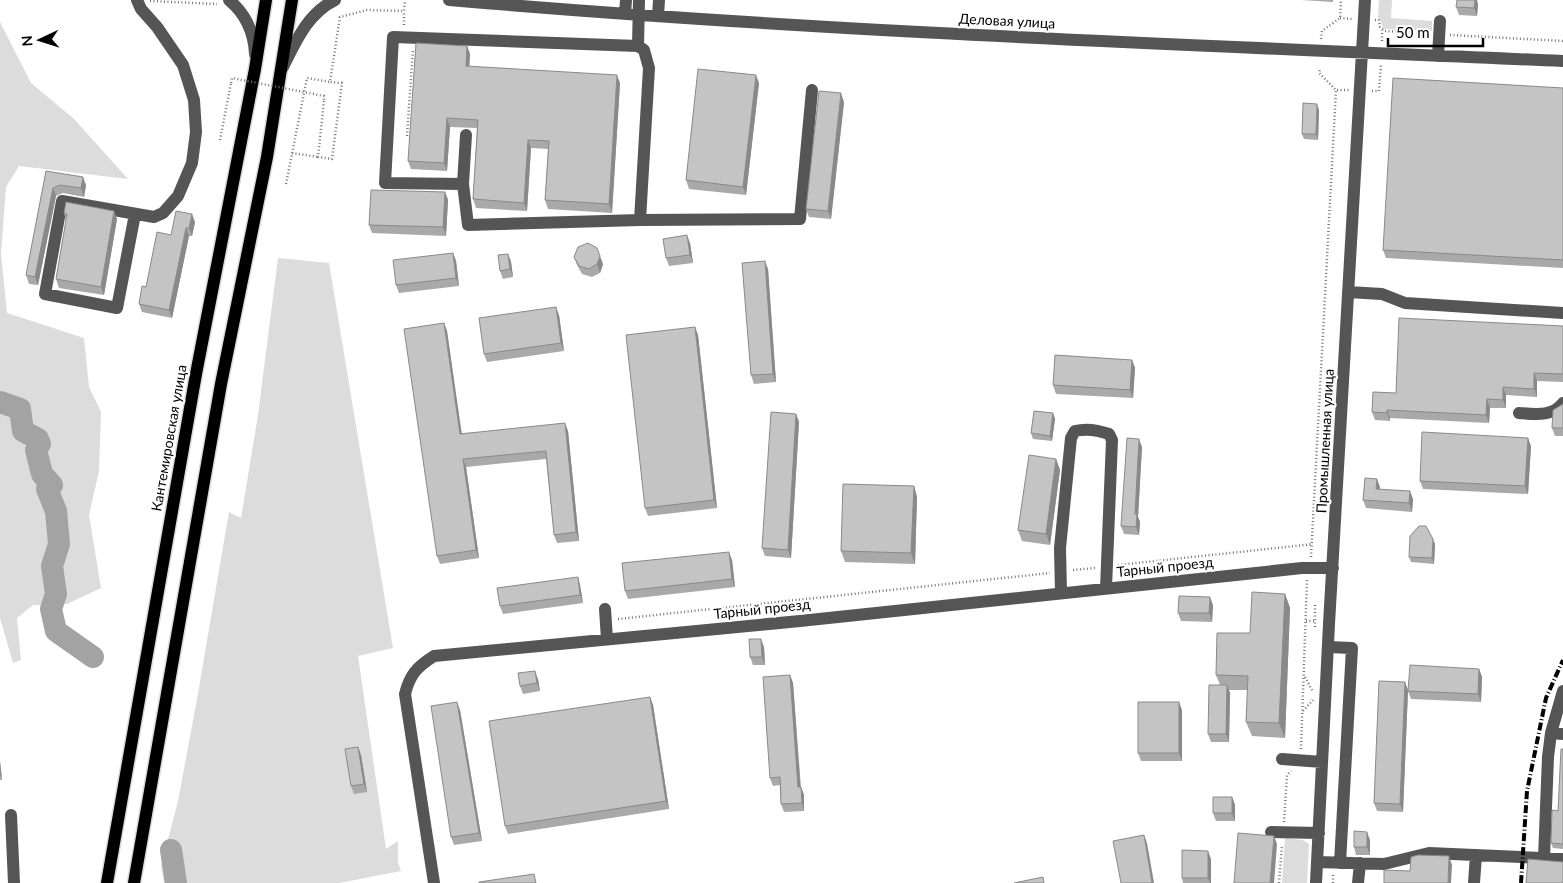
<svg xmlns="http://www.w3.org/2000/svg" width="1563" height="883" font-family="Lato,sans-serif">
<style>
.green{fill:#dcdcdc}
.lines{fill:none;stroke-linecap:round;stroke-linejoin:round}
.river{stroke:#a3a3a3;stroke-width:22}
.major-casing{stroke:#dbdbdb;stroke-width:15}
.path{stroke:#777;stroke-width:2.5;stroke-dasharray:1 2.5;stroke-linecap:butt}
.minor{stroke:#555;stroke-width:12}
.major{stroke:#000;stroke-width:12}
.rail{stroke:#000;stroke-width:4;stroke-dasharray:8 2.5 1 2.5;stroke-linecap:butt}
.path-bridge{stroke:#777;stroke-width:2.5;stroke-dasharray:1 2.5;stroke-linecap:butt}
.wall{fill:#a9a9a9}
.shaded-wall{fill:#898989}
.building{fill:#c4c4c4;stroke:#898989}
.labels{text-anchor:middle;stroke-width:4.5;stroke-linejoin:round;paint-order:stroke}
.street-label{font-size:14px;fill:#000;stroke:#fff}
</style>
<rect width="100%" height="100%" fill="#fff"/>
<path class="green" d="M1379,0H1392L1391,18L1432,21V31L1385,29L1383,27L1380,18H1378Z
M0,22L31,83L74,119L128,179L19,166L6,187L1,254L7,313L84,338L89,387L101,412L99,471L89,515L101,588L67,604L33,605L17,618L21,660L13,663L0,618Z
M278,258L329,263L393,648L358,656L386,849L398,841V863L401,871L339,883H164L161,866L178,801L197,699L229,512L241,518L258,415Z
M1285,838L1303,840L1309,844L1307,883H1282Z"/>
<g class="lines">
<path class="river" d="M0,402L20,409L23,431L38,439L40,444L36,450L42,474L52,485L47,489L56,511L59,544L52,566L56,594L51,609L56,631L93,657
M171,850L176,883"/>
<g class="major-casing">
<path id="major" d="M107,883L196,374L255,69L266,0
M134,883L221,384L267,157L292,0"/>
</g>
<path class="path" d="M150,1L217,4
M1340,18L1352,19
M1375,20H1379L1380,27L1385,31L1427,33
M404,25V11
M1450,35L1563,41
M1321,39L1322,31L1340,18L1341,0
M1382,41V30
M1337,90H1349
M1372,91H1379L1381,64
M324,101L318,157L332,159L342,83L330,82L340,17L367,10L404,11L405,0
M407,136L413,49
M220,140L231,83
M292,153L318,157
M286,184L307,78L330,82
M1311,557L1336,90L1319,73L1320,69
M1118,565L1313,544
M1073,570L1095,568
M618,619L1050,573
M1306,621H1315
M1315,627V604
M1305,677L1313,692
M1303,711L1313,700
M1301,749L1307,580
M1284,822L1287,775L1291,771
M1279,883L1282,845
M1333,883V874"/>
<path class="minor" d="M229,0C246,14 254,33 255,54
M449,0C820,32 1192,45 1563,61
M625,14L626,0
M658,16L659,0
M393,37L638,46L644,50L649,68L640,220L468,225L463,184L385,183Z
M638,46L639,0
M1438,56L1440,21
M283,67C296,41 308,13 335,0
M463,184L466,135
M135,214L117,308L45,294L62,201L154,217L163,213L178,196L192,163L196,132L194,100L183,65L157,27L141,9L137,0
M640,220L800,219L812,90
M1348,292L1382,294L1405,303L1563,313
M1519,413C1534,414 1553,417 1563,403
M1061,593L1060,548L1071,438L1075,431C1087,428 1098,430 1109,434L1112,440L1106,588
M605,609L607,639
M1328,647L1352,648L1340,863
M1551,733L1563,691
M1282,759L1322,762
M11,815L14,883
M1271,832L1319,833
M1544,858L1548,757L1551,733L1563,734
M1317,862L1384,864L1429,853L1563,859
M434,883L405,694C410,674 417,667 434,656L800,621L1302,568H1333
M1316,883L1329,624L1365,0
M1358,883L1360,863
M1474,883L1476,855"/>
<use href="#major" class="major"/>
<path class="rail" d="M1521,883L1527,791L1546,698L1563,660"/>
<path class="path-bridge" d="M231,83L232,78L324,96V101"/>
</g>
<path class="wall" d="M1301,0H1333V2Z
M1478,4L1477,16L1459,15L1456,7Z
M467,46L470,54L469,66L620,83L612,213L548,209L545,200L548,149L531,148L527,211L476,208L473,199L477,128L450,127L447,171L411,169L408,161Z
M759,83L746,195L689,189L686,180Z
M1563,88V268L1386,258L1383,250Z
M844,102L831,219L809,217L806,209Z
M1319,110L1318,140L1304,139L1302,134Z
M46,171L86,185L84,197L63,193L56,196L38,285L29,284L26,275Z
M445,192L448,200L446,236L372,233L369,225Z
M114,211L117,219L104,295L59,288L56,279L66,220L64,213Z
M195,222L192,236H189L172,318L142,312L139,304L146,287L171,235Z
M690,243L693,263L669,266L666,258Z
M453,253L456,261L459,286L399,293L396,285Z
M508,254L511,262L513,277L503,279L500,271Z
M574,257L603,264L600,273L592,277L582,274L577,265Z
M768,269L776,382L754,384L751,375Z
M559,315L564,351L487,362L484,354Z
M444,323L447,331L461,433L568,431L579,541L557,543L554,535L546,459L466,467L479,558L440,564L437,556Z
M1563,326V382L1537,381V397L1506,395V408H1490L1489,423L1390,418V421L1375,420L1372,412L1396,393Z
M695,327L698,335L717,508L648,516L645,508Z
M1132,360L1135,368L1133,398L1056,394L1053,385Z
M1563,404V436H1555L1552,428Z
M1053,413L1055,419L1052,441L1033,439L1031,433Z
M796,414L799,422L791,558L765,556L762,548Z
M1531,446L1528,494L1423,489L1420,481Z
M1142,447L1138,517L1140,522L1139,535L1124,534L1121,526Z
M1056,459L1060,470L1050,545L1022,541L1018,530Z
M914,486L917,497L915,564L845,562L841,551Z
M1380,487V489L1413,499L1412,512L1366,508L1363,500Z
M1435,544L1434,564L1411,562L1409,557Z
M732,560L735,587L628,599L625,591Z
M578,577L580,585L583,603L503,614L500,606Z
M1285,594L1290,608L1285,738L1252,736L1246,722L1248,690H1229L1230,693L1229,742H1211L1208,734L1220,685L1216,675L1250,633Z
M1213,605L1212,622L1181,621L1178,613Z
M764,647L765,665H753L750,657Z
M1479,669L1482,677L1481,702L1411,699L1408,691L1403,812L1377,811L1374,803L1408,690Z
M790,675L793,683L801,787L804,795V811L784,812L781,804L780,785L773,786L770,778Z
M538,679L540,691L523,694L520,686Z
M650,697L653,705L669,809L508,834L505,826Z
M460,710L482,841L454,845L451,837Z
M1182,710V761H1141L1138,753Z
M358,747L361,755L367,792L354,794L351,786Z
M1563,749V849L1553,848L1551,843L1558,811Z
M0,761L2,780H0Z
M1232,797L1235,805V821H1216L1213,813Z
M1370,840V855H1356L1354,847Z
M1211,859V883H1183L1182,878Z"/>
<path class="shaded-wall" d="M1475,0H1477L1478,4L1477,16L1474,8Z
M467,46L470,54L469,74L466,66Z
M617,75L620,83L612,213L609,204Z
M756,75L759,83L746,195L743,187Z
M841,93L844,102L831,219L828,211Z
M1317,104L1319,110L1318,140L1316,134Z
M447,118L450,127L447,171L444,163Z
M528,140L531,148L527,211L524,203Z
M83,177L86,185L84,197L81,188Z
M53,188L56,196L38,285L35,277Z
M445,192L448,200L446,236L443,227Z
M114,211L117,219L104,295L101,287Z
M192,214L195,222L192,236L189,228Z
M186,228L189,236L172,318L169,310Z
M687,235L690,243L693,263L690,255Z
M453,253L456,261L459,286L456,278Z
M508,254L511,262L513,277L510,269Z
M600,256L603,264L600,273L597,264Z
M765,261L768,269L776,382L773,374Z
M556,307L559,315L564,351L561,343Z
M444,323L447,331L463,442L460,434Z
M695,327L698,335L717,508L714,500Z
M1132,360L1135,368L1133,398L1130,390Z
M1534,373L1537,381V397L1534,389Z
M1503,387L1506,395V408L1503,400Z
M1487,399L1490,408L1489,423L1486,415Z
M1387,410L1390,418V421L1387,413Z
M1053,413L1055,419L1052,441L1050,436Z
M796,414L799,422L791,558L788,550Z
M565,423L568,431L579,541L576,532Z
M1528,438L1531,446L1528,494L1525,486Z
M1139,439L1142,447L1138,517L1140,522L1139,535L1136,527L1135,514Z
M463,459L466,467L479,558L476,550Z
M1056,459L1060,470L1050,545L1046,534Z
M1377,479L1380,487L1379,497L1376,489Z
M914,486L917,497L915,564L911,553Z
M1410,491L1413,499L1412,512L1409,503Z
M1433,539L1435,544L1434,564L1432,558Z
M729,552L732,560L735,587L732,579Z
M578,577L580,585L583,603L580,595Z
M1285,594L1290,608L1285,738L1279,723Z
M1210,597L1213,605L1212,622L1209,613Z
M761,639L764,647L765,665L762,657Z
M1479,669L1482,677L1481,702L1478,694Z
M535,671L538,679L540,691L537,683Z
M790,675L793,683L801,796L798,787Z
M1405,682L1408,690L1403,812L1400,804Z
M1227,685L1230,693L1229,742L1226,734Z
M650,697L653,705L669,809L666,801Z
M457,702L460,710L482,841L479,833Z
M1179,702L1182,710V761L1179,753Z
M358,747L361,755L367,792L364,784Z
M0,761L2,780L0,774Z
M801,787L804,795V811L802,803Z
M1232,797L1235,805V821L1232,813Z
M1367,832L1370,840V855L1367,847Z
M1144,835L1147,843L1154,883H1152Z
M1274,836L1277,844L1274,883H1270Z
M1208,851L1211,859V883H1210L1208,878Z
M1449,856L1452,865L1451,883H1448Z"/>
<path class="building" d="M1457,0H1475L1474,8L1456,7Z
M416,43L467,46L466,66L617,75L609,204L545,200L549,141L528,140L524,203L473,199L478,120L447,118L444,163L408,161Z
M698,69L756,75L743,187L686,180Z
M1393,78L1563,88V260L1383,250Z
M819,91L841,93L828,211L806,209Z
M1303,103L1317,104L1316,134H1302Z
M46,171L83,177L81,188L60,185L53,188L35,277L26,275Z
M371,190L445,192L443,227L369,225Z
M66,202L114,211L101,287L56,279L67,214L64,213Z
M176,211L192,214L189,228H186L169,310L139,304L142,286L146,287L157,232L171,235Z
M687,235L690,255L666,258L663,239Z
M588,243L597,248L600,256L597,264L589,269L579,266L574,257L578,247Z
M453,253L456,278L396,285L393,260Z
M508,254L510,269L500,271L498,255Z
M765,261L773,374L751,375L742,263Z
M556,307L561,343L484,354L479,318Z
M1399,318L1563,326V374L1534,373V389L1503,387V400L1487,399L1486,415L1387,410V413L1372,412L1373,392L1396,393Z
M444,323L460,434L565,423L576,532L554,535L546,451L463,459L476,550L437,556L404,329Z
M695,327L714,500L645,508L626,335Z
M1055,355L1132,360L1130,390L1053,385Z
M1563,404V428H1552L1553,410Z
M1034,411L1053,413L1050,436L1031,433Z
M771,412L796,414L788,550L762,548Z
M1422,432L1528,438L1525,486L1420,481Z
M1127,438L1139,439L1135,514H1137L1136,527L1121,526Z
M1029,455L1056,459L1046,534L1018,530Z
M1365,478L1377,479L1376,489L1410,491L1409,503L1363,500Z
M843,484L914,486L911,553L841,551Z
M1419,526H1426L1433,539L1432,558L1409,557L1410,536Z
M729,552L732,579L625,591L622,563Z
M578,577L580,595L500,606L497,588Z
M1252,592L1285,594L1279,723L1246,722L1248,676L1216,675L1217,633H1250Z
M1179,596L1210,597L1209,613H1178Z
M749,639H761L762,657H750Z
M1410,665L1479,669L1478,694L1408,691Z
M535,671L537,683L520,686L518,673Z
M790,675L798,787H801L802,803L781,804L780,777L770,778L763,677Z
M1379,681L1405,682L1400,804L1374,803Z
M1209,685H1227L1226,734H1208Z
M650,697L666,801L505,826L489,721Z
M457,702L479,833L451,837L431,706Z
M1138,702H1179V753H1138Z
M358,747L364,784L351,786L345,749Z
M1561,749H1563V844L1551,843L1552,810L1558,811Z
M1213,797H1232V813H1213Z
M1354,831L1367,832V847H1354Z
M1238,833L1274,836L1270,883H1234Z
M1144,835L1152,883H1121L1113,841Z
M1182,850L1208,851V878H1182Z
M1418,855L1449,856L1448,883H1384V870L1410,871L1411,857Z
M1528,859L1563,862V883H1526Z
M534,874L536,883H479V882Z
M1043,877L1044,883H1014Z"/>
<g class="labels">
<g class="street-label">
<text transform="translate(1007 21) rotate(3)" y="5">Деловая улица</text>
<text transform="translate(169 438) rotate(-80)" y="5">Кантемировская улица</text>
<text transform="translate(1325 441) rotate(-87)" y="5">Промышленная улица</text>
<text transform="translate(1165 567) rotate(-6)" y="5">Тарный проезд</text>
<text transform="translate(762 609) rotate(-6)" y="5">Тарный проезд</text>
</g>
</g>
<g transform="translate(40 40) rotate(266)" stroke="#ffffff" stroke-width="4" paint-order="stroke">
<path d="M0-4L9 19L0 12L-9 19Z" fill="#000000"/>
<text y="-8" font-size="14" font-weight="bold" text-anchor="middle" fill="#000000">N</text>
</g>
<path d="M1388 38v8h95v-8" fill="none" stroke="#000000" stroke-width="2.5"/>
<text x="1396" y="38" font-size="15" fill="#000000" stroke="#ffffff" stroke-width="4" paint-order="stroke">50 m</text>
</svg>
